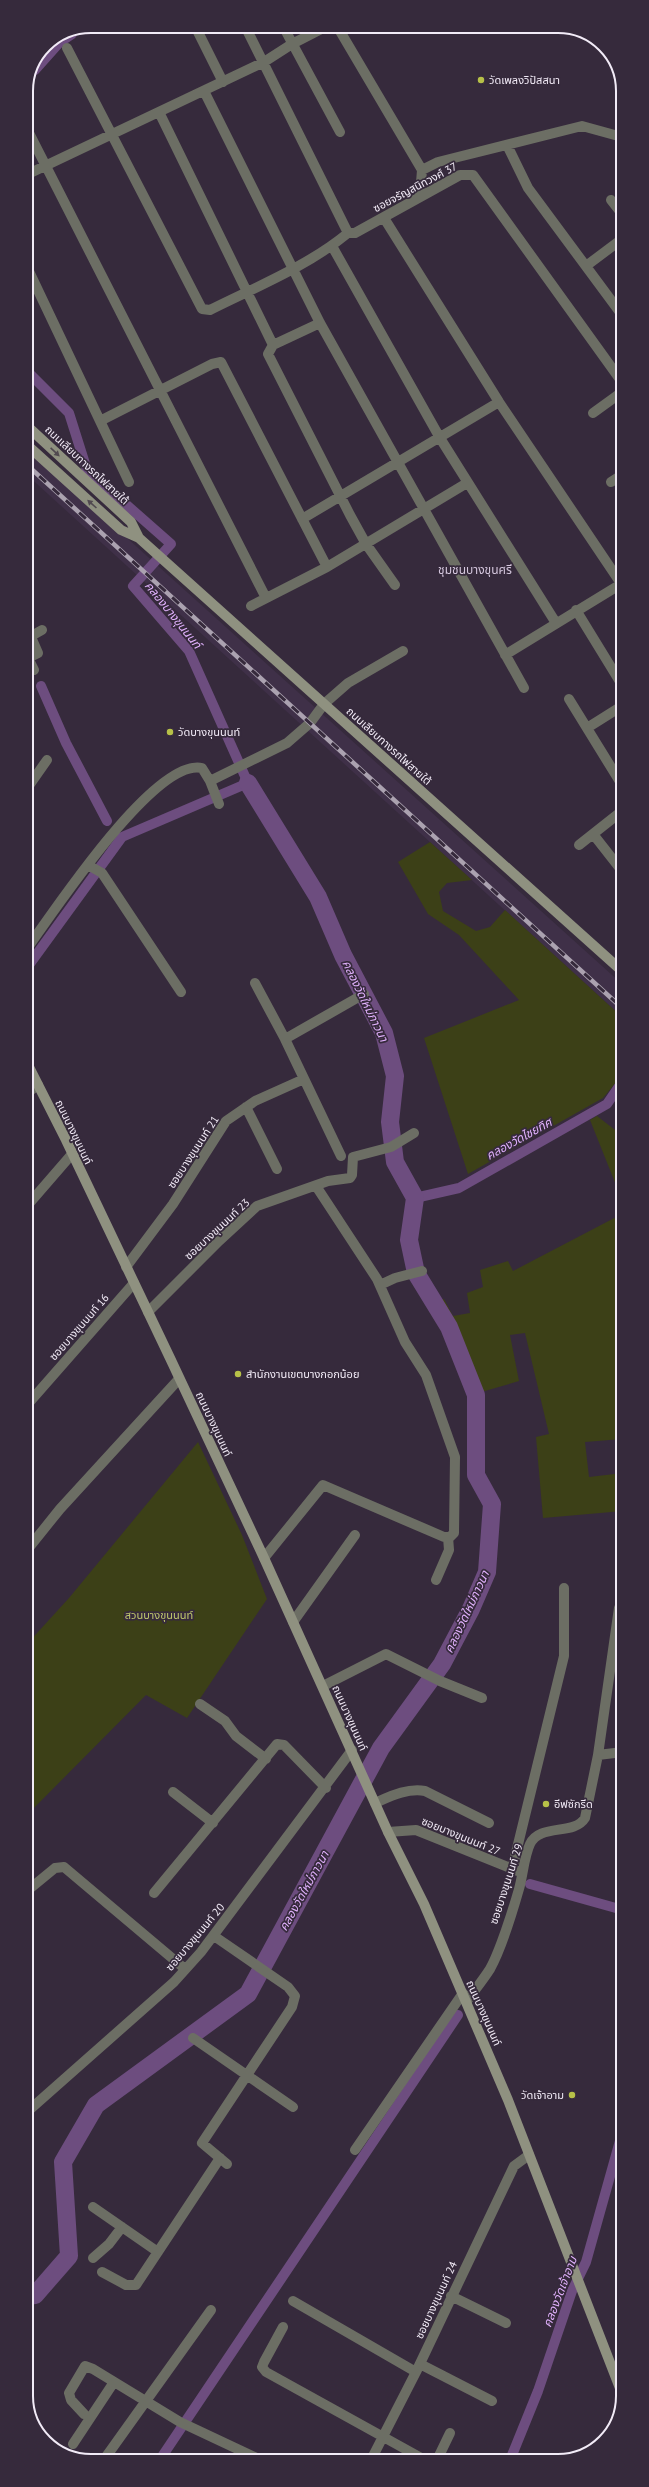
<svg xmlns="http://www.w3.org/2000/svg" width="649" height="2487" font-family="'PT Sans','Noto Sans Thai',sans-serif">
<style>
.built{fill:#3f3048}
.green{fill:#3c4017}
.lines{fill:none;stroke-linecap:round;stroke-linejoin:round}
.canal{stroke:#6d4d7f;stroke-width:10}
.river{stroke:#6d4d7f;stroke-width:18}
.street{stroke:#6c6e64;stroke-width:10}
.secondary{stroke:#8f9180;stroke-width:10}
.rail-casing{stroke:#aba2b0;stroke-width:4.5}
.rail{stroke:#362a3c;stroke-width:3;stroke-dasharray:9;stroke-linecap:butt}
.oneway{fill:#514950}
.poi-dot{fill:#b7c148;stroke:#362a3c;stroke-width:1.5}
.labels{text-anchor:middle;stroke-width:3.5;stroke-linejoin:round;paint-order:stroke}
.poi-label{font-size:11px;fill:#f2ebf7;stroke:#362a3c;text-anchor:start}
.street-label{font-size:11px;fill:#f2ebf7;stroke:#362a3c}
.park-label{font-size:11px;fill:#bec76c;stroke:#362a3c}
.neighbourhood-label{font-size:12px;fill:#d4c6dd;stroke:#362a3c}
.water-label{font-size:12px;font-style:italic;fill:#e2b2fe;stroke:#362a3c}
.rim{fill:none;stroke:#f2ebf7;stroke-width:2}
</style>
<rect width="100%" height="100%" fill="#362a3c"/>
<path class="built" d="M26,447L622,984V1017L26,474Z"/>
<path class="green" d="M430,842L472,880L447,883L439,892L443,911L476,931L490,927L505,910L622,1017V1075L603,1098L468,1174L424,1038L519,1000L459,935L428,914L398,862Z
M597,1116L619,1133L622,1129V1200L590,1120Z
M622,1214V1439L585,1442L589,1477L623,1473V1511L543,1518L536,1437L549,1434L525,1333L510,1335L519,1381L478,1393L431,1306L444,1299L453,1316L470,1313L467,1293L483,1287L480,1270L508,1261L513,1271Z
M198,1442L242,1535L267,1599L187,1718L146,1695L27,1815V1644L69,1598Z"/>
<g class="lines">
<path class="canal" d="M35,70L60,42L72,34
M26,367L28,372L69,413L87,470L171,544L133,586L189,651L248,783L122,837L26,969
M41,686L66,743L107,821
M415,1198L459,1188L607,1104L622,1082
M530,1884L623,1910
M510,2460L538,2391L572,2291L586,2262L623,2130
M159,2461L458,2015"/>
<path class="river" d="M27,2296L35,2295L69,2256L63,2162L96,2105L248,1994L381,1748L442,1664L471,1609L487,1572L492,1504L476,1475V1395L449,1327L416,1273L409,1240L415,1198L395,1162L390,1122L395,1076L384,1033L343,955L318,897L248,783"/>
<path class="street" d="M195,26L223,82
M245,26L348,233H355L460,175H473L622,382
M283,26L340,132
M337,26L422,170
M67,48L202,309L210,310C256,287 308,266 348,233
M204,91L320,323L524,688
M159,112L273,345
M26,127L266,598
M507,145L528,188L622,315
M26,175L264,62L292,44L327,26
M420,196L422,170L438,162L582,126L622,137
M611,200L622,214
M384,218L499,402L622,585
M332,246L440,438L556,623
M26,265L129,482
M586,266L622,239
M320,323L273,345L268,354L350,515L366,544L395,585
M593,413L622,392
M100,421L212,364L221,362L327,567
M611,482L622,475
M302,519L499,402
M251,606L327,567L467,483
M576,610L622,685
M26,639L42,630
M26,654L34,670
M505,655L621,584
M28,658L38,653L31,637
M569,699L622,785
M587,728L622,706
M210,781L287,743L310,723L324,704L348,683L403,651
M26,790L47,760
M593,834L622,871
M579,845L622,811
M88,865L102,873L181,992
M26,950C52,914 155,757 202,768L210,781L219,804
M255,983L285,1039L341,1156
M285,1039L364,994
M27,1093L38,1085
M246,1107L277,1169
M27,1206L72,1154
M126,1267L173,1204L226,1121L255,1101L304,1079
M380,1285L395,1278L422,1271
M148,1312L219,1241L257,1206L328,1181L350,1178L352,1175L353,1157L391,1147L414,1133
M27,1405L134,1283
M27,1550L60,1509L179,1379
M264,1558L323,1485L444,1537H450L454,1533L455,1457L426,1375L405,1342L377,1279L316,1186
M436,1580L449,1550L448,1537
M293,1622L355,1535
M323,1686L386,1654L440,1681L482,1698
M200,1704L225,1721L236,1736L266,1759
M598,1755L619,1608
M173,1792L213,1823
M375,1803C391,1796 407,1788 425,1791L489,1823
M388,1832L416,1830L518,1871
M512,1869L564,1656V1588
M27,1891L55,1868L64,1867L185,1969
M154,1893L277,1744L284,1745L326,1788
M214,1936L288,1987L295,1996L292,2007L202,2143L227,2164
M467,2001C474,1991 483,1980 490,1969C500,1951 513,1910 519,1889C523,1875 524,1857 530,1844C540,1823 574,1836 585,1818L598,1755L623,1752
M193,2038L293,2107
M27,2112L174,1982L201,1952L352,1750
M355,2150L463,1993
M93,2207L158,2252
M93,2258L109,2244L122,2227
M102,2272L126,2285H136L220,2158
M451,2296L506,2323
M293,2301L416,2372
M283,2327L264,2362L262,2367L266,2372L425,2460
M420,2364L492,2401
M84,2414L71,2400L69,2393L85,2366L93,2369L180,2422L261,2460
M73,2444L114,2382
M371,2460L416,2372L514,2166L529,2155
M437,2460L450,2433
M103,2461L211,2310"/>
<path class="secondary" d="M26,425L131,522L139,538
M26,444L121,530L139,538L622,971
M27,1063L66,1140L170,1358L264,1558L388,1832L424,1904L508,2100L623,2396"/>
<g class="rail-casing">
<path id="rail" d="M26,464L622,1008"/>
</g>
<use href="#rail" class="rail"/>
</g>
<defs><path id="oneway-solid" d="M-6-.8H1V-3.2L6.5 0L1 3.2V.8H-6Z"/></defs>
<g class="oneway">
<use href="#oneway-solid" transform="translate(55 452) rotate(43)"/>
<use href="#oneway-solid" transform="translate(92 504) rotate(-138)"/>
</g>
<g class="poi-dot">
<circle cx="481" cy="80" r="4"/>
<circle cx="170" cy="732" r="4"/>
<circle cx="238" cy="1374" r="4"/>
<circle cx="546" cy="1804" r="4"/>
<circle cx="572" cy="2095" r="4"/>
</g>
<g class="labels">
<g class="poi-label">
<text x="489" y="84">วัดเพลงวิปัสสนา</text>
<text x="178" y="736">วัดบางขุนนนท์</text>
<text x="246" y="1378">สำนักงานเขตบางกอกน้อย</text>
<text x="554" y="1808">อีฟซักรีด</text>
<text x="564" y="2099" text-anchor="end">วัดเจ้าอาม</text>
</g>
<g class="street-label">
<text transform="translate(415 187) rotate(-28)" y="4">ซอยจรัญสนิทวงศ์ 37</text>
<text transform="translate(87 465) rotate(43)" y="4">ถนนเลียบทางรถไฟสายใต้</text>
<text transform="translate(389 746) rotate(42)" y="4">ถนนเลียบทางรถไฟสายใต้</text>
<text transform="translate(74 1132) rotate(64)" y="4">ถนนบางขุนนนท์</text>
<text transform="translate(193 1152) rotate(-57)" y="4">ซอยบางขุนนนท์ 21</text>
<text transform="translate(217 1229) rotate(-43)" y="4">ซอยบางขุนนนท์ 23</text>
<text transform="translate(79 1327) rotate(-49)" y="4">ซอยบางขุนนนท์ 16</text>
<text transform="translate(214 1424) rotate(65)" y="4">ถนนบางขุนนนท์</text>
<text transform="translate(350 1718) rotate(66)" y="4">ถนนบางขุนนนท์</text>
<text transform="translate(461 1836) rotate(22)" y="4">ซอยบางขุนนนท์ 27</text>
<text transform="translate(506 1884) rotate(-72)" y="4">ซอยบางขุนนนท์ 29</text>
<text transform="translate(195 1937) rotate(-50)" y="4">ซอยบางขุนนนท์ 20</text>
<text transform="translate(484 2013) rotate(66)" y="4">ถนนบางขุนนนท์</text>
<text transform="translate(436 2300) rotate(-65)" y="4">ซอยบางขุนนนท์ 24</text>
</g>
<g class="park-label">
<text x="159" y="1619">สวนบางขุนนนท์</text>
</g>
<g class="neighbourhood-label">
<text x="475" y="574">ชุมชนบางขุนศรี</text>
</g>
<g class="water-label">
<text transform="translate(173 615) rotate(51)" y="4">คลองบางขุนนนท์</text>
<text transform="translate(365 1001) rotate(64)" y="4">คลองวัดใหม่ภาวนา</text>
<text transform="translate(519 1139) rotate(-29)" y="4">คลองวัดไชยทิศ</text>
<text transform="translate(467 1612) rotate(-65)" y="4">คลองวัดใหม่ภาวนา</text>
<text transform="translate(304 1891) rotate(-61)" y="4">คลองวัดใหม่ภาวนา</text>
<text transform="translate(560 2292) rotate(-69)" y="4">คลองวัดเจ้าอาม</text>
</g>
</g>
<path d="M0 0H649V2487H0ZM91 33H558A58 58 0 0 1 616 91V2396A58 58 0 0 1 558 2454H91A58 58 0 0 1 33 2396V91A58 58 0 0 1 91 33Z" fill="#362a3c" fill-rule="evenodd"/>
<path class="rim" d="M91 33H558A58 58 0 0 1 616 91V2396A58 58 0 0 1 558 2454H91A58 58 0 0 1 33 2396V91A58 58 0 0 1 91 33Z"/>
</svg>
